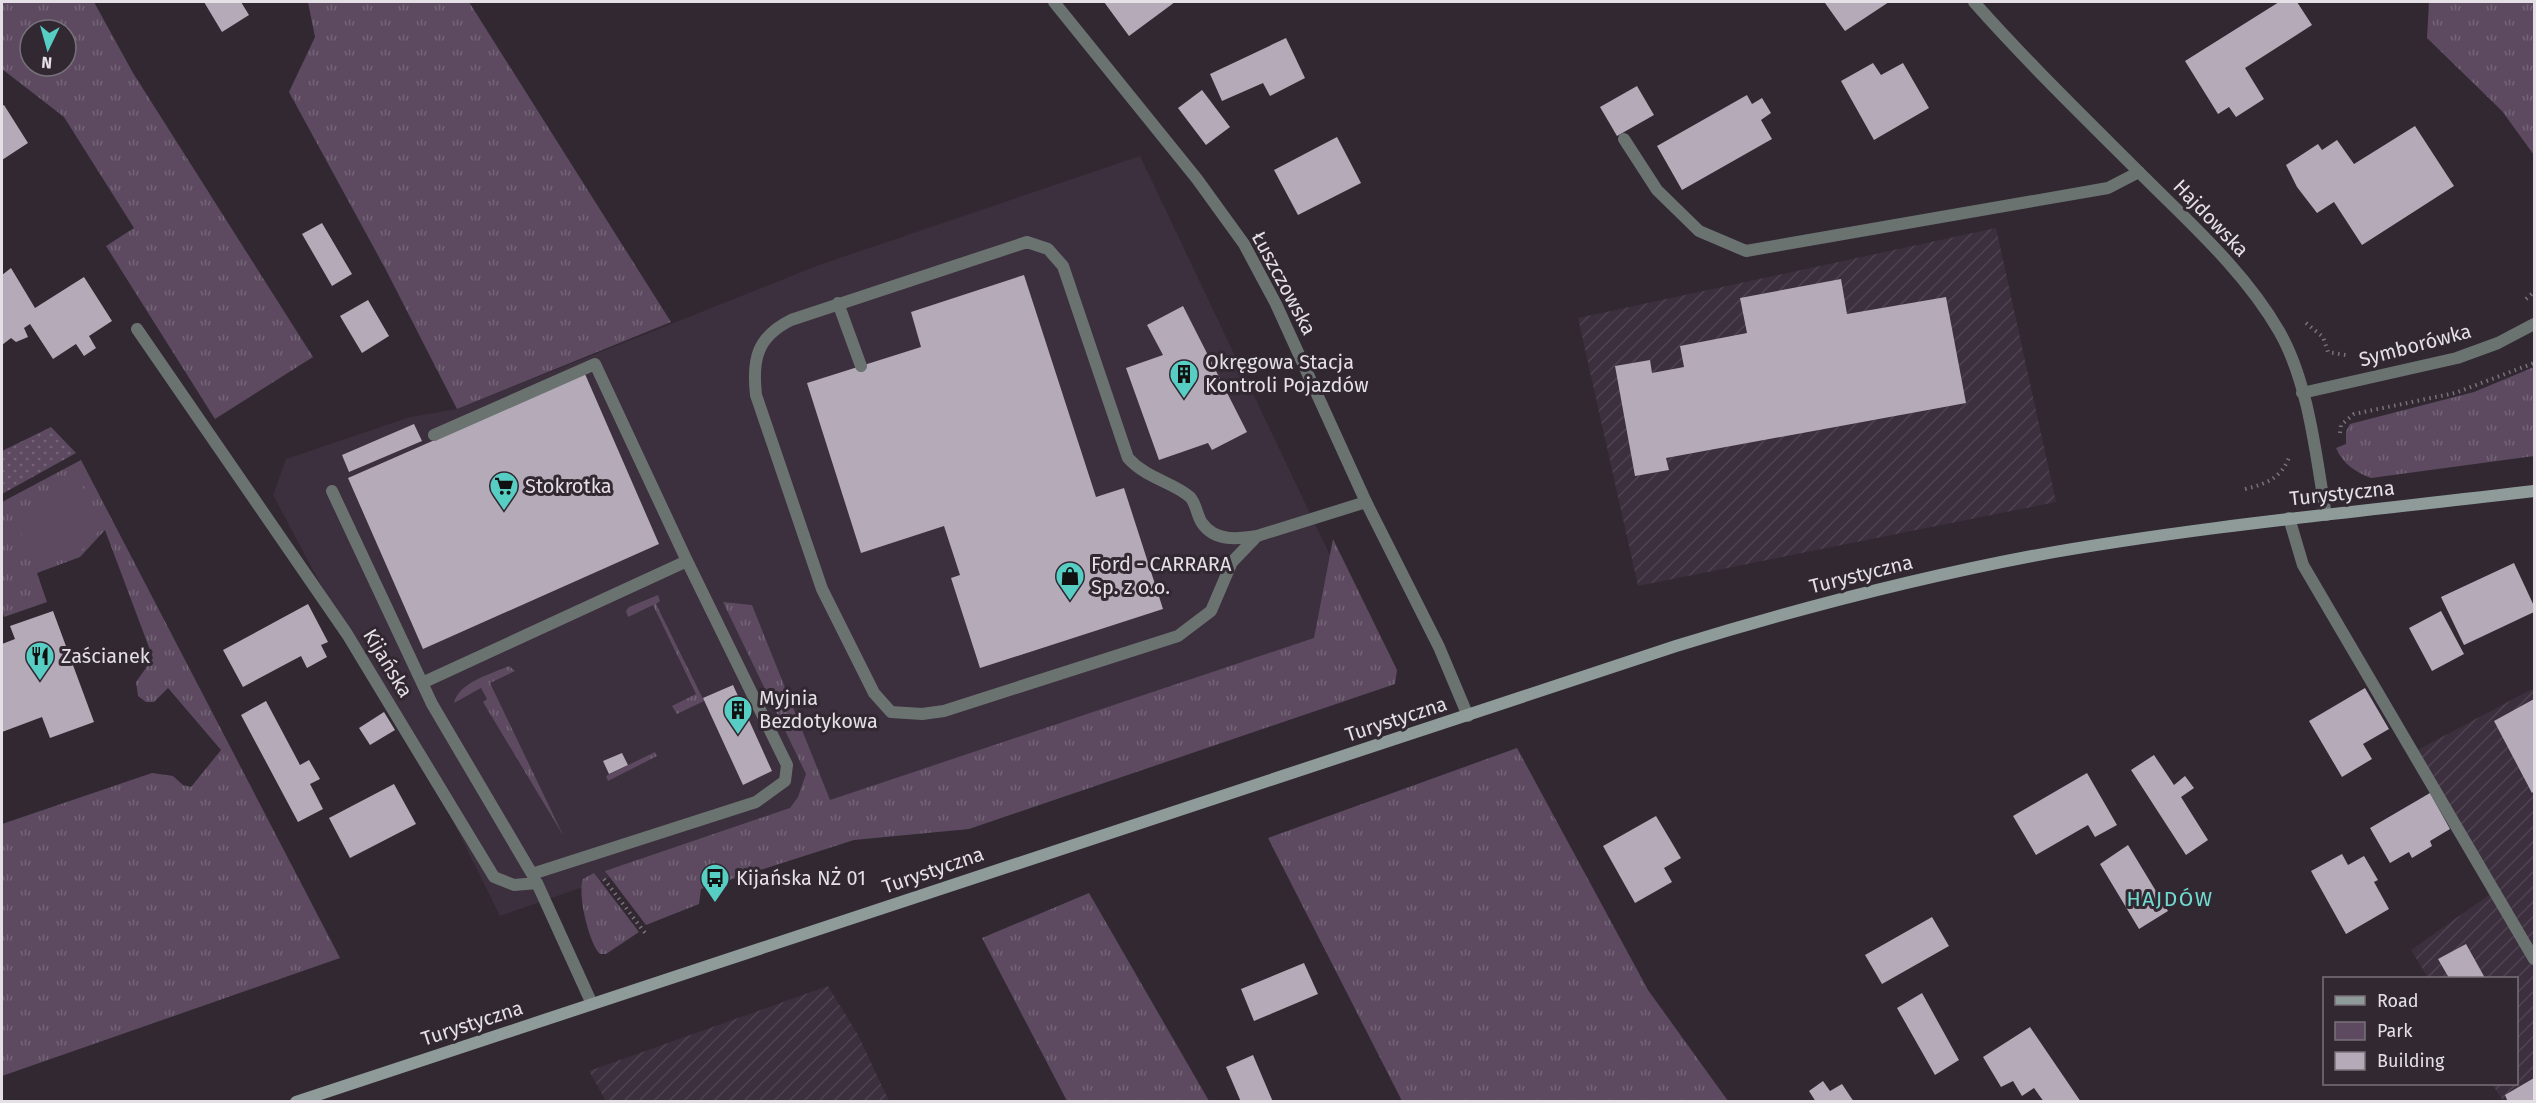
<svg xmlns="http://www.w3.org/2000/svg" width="2536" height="1103" font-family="'Fira Sans',sans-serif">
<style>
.built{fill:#3c2f3e}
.industrial{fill:url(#industrial-furrows)}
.grass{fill:url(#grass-tufts);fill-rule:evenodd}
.park{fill:#5d4a60}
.garden{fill:url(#garden-dots)}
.building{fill:#b5aab7}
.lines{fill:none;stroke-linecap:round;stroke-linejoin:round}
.path{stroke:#7a727b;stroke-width:4;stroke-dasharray:1.5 4.5;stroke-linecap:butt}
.lane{stroke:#6b7371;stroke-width:12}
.street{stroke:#6b7371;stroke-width:12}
.secondary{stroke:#8e9b99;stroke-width:12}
.labels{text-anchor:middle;stroke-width:6;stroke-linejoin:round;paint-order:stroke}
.street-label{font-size:20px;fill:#e5dfe6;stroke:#312832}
.poi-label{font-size:20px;fill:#e5dfe6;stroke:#312832;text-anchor:start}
.neighbourhood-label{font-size:21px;letter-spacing:1.5px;fill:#71dbd1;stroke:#312832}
</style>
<defs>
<pattern id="industrial-furrows" width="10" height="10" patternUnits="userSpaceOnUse" patternTransform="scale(1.5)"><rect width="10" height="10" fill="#3c2f3e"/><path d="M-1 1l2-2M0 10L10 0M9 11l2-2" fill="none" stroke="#4f4351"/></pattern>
<pattern id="grass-tufts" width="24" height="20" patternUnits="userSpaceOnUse" patternTransform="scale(1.5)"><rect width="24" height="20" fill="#5d4a60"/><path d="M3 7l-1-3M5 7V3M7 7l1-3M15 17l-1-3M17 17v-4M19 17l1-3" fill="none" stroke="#746477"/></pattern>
<pattern id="garden-dots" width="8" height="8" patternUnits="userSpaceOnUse" patternTransform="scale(1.5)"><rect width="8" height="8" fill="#5d4a60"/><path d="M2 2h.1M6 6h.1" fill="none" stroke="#746477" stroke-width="1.8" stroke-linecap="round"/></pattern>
</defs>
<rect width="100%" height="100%" fill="#312832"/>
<path class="built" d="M1140,156L1375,650L829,801L500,916L393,700L347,634L273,495L286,459L410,417L457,409L819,265Z"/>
<path class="industrial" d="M1996,228L2056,502L1638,586L1578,318Z
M2534,688V1101H2503L2492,1084H2516V978H2428L2411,950L2496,890L2410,754Z
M828,986L858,1035L889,1101H606L589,1071Z"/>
<path class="grass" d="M2,2H94L133,73L313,357L215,419L106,246L134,228L64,117L2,69ZM30,30H66V66H30Z
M308,2H469L671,322L457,409L386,270L289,92L315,37Z
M2429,2H2534V155L2502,111L2427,38Z
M2534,367V456L2371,478C2355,472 2343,464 2336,448L2346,444V431L2350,424L2474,392Z
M81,460L340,958L2,1076V824L152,773L173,776L183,785L191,787L221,750L168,688L154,702H146L138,696L136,682L153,658L105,530L80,557L37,573L47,602L4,617L2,610V502Z
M1333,539L1397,670L1395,684L969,829L854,840L701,889L699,904L646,925L605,871L790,808L798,797L806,774L723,602L752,605L830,800L1314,638Z
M658,595L660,601L656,604L704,701L677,714L672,706L696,694L653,605L628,617L626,611L629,607Z
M509,666L515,671L490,683L563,835L483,702L487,699L481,688L454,703C459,682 491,674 509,666Z
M1517,748L1648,990L1728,1101H1402L1268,838Z
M655,752L657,756L608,781L606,776Z
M594,873L639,932L606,954H600C589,944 577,893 583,879Z
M1089,893L1209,1101H1067L982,938Z"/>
<path class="park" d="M79,480L102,527L79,553L35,570L14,514Z"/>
<path class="garden" d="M51,427L76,453L2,494V451Z"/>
<path class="building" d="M204,2H241L249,15L222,32Z
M1104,2H1175L1129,36Z
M1828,2H1889L1845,31L1825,3Z
M2279,2H2297L2312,25L2245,68L2264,99L2236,117L2229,107L2218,114L2185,61Z
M1286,38L1305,78L1270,96L1263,83L1222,101L1210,74Z
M1873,63L1881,75L1903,63L1929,108L1874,140L1841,81Z
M1637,86L1654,115L1617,136L1600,107Z
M1202,90L1230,127L1206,145L1178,108Z
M1747,95L1752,104L1762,98L1771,113L1761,120L1772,139L1682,190L1657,146Z
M4,105L28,143L2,160V106Z
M2415,126L2454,186L2362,245L2334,202L2317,213L2297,187L2286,165L2318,144L2322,150L2337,140L2354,164Z
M1337,137L1361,183L1298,215L1274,170Z
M322,223L352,274L332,286L302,234Z
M11,268L35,308L84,277L112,321L89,336L96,348L84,356L76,344L53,359L30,324L24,328L28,337L16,342L11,338L2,345V275Z
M1024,275L1096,497L1124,488L1163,609L980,668L951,578L960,575L944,526L861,553L807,383L921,347L911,312Z
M1841,279L1847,314L1946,297L1966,403L1666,458L1669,470L1635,476L1615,366L1650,360L1652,373L1684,367L1680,346L1747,333L1740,298Z
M368,300L389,336L362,353L340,316Z
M1183,306L1247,432L1212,450L1208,443L1159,460L1126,368L1163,355L1147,325Z
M585,374L659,544L423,649L348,478Z
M414,424L422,441L349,472L342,455Z
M2514,563L2534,606V612L2464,645L2441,597Z
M308,604L328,642L321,645L327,657L307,668L301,656L243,687L223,650Z
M53,611L94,722L50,738L42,717L2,732V644L15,639L10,626Z
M2441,611L2464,654L2432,671L2409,628Z
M733,685L772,771L743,785L703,698Z
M2365,688L2389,729L2363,744L2372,759L2342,777L2309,721Z
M2534,699V791L2532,793L2494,721Z
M266,701L300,765L309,760L320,779L310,784L323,809L298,822L241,715Z
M384,712L395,730L370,745L359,728Z
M622,753L628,765L609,774L603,761Z
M2154,755L2174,785L2185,776L2194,788L2181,797L2208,840L2186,855L2131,770Z
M2087,773L2117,825L2095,837L2088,825L2036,855L2013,816Z
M394,784L416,824L350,858L329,818Z
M2430,793L2450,829L2430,841L2432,846L2412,858L2409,852L2390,863L2370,828Z
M1656,816L1681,858L1664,868L1672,882L1635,903L1603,846Z
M2128,845L2168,911L2139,929L2100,864Z
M2342,854L2348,865L2364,856L2378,880L2374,882L2389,909L2346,934L2311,871Z
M1932,917L1949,946L1882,984L1865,955Z
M2466,944L2485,978H2449L2438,959Z
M1304,963L1318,994L1254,1021L1241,989Z
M1922,993L1959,1060L1935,1075L1897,1008Z
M2030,1027L2081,1102H2044L2034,1088L2022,1096L2013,1081L2001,1087L1983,1057Z
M1253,1055L1273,1102H1241L1226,1067Z
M2534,1078V1102H2508L2505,1095Z
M1823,1081L1830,1091L1842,1084L1854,1102H1816L1809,1091Z"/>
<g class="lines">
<path class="path" d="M2526,299L2534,292
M2306,323L2323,337L2328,352L2346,355
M2340,433L2341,425L2354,414L2455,393L2534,363
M2245,489C2266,484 2282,478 2290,455
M604,879L645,933"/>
<path class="lane" d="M1624,139L1657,190L1699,231L1746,251L2108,188L2139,172
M838,303L861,366
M137,329L347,634L494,877L514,885L537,883L592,1004
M434,435L595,364L687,561
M332,491L432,704L535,879
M2289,518L2303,565L2534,959
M1257,536C1238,539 1215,542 1202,523C1197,516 1196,503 1190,497C1173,482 1147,479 1128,458L1063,266L1048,249L1027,242L791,320C757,337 752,359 756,395L822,589L874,693L891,712L922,714L944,711L1178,636L1211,611L1232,562L1257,536L1366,502
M422,683L687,561L787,765L785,781L756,802L532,874"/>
<path class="street" d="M1054,2L1197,179L1244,244L1276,304L1366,502L1439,647L1468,716
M1974,2C2028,63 2087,120 2145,178C2192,225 2245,272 2279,331C2309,383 2316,457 2326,515
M2302,393L2457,358L2498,343L2534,324"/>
<path class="secondary" d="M296,1102L1676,646C1793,610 1911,579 2032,556C2198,526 2367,511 2534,491"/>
</g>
<defs>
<g id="building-pin" transform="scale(1.5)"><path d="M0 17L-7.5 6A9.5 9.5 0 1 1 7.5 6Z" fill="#56cec3" stroke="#312832"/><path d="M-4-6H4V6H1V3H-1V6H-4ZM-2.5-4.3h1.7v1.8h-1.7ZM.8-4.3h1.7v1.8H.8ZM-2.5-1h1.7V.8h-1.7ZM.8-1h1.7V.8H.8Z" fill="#111"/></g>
<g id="supermarket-pin" transform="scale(1.5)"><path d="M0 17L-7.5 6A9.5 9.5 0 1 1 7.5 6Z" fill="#56cec3" stroke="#312832"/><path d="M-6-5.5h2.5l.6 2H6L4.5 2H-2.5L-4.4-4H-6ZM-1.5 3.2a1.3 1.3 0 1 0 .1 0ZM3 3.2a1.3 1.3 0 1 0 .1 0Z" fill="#111"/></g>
<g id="shop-pin" transform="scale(1.5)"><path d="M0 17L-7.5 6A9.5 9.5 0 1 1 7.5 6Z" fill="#56cec3" stroke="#312832"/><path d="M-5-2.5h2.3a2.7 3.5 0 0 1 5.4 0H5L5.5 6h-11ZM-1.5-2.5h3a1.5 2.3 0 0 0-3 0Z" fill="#111"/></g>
<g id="restaurant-pin" transform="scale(1.5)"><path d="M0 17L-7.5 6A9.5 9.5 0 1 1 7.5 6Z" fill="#56cec3" stroke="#312832"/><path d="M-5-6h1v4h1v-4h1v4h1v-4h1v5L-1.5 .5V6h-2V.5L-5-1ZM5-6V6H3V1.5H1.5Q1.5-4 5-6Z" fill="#111"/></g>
<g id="bus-pin" transform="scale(1.5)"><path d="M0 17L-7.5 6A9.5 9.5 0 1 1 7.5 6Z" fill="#56cec3" stroke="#312832"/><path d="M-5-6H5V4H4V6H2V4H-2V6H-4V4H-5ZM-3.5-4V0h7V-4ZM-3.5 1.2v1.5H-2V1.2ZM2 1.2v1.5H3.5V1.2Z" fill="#111"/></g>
</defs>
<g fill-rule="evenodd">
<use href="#building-pin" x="1184" y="374"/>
<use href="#supermarket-pin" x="504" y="486"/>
<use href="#shop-pin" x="1070" y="576"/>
<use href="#restaurant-pin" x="40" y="656"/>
<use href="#building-pin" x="738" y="710"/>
<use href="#bus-pin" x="715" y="878"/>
</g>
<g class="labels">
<g class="street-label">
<text transform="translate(2211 218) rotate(46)" y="7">Hajdowska</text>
<text transform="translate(1284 283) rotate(62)" y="7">Łuszczowska</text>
<text transform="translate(2415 345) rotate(-15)" y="7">Symborówka</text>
<text transform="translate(2342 493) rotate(-6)" y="7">Turystyczna</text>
<text transform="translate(1861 574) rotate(-14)" y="7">Turystyczna</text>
<text transform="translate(388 663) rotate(59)" y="7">Kijańska</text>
<text transform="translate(1396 719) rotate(-18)" y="7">Turystyczna</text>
<text transform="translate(933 870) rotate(-19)" y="7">Turystyczna</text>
<text transform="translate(472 1023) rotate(-18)" y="7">Turystyczna</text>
</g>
<g class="poi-label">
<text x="1205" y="369">Okręgowa Stacja<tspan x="1205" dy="23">Kontroli Pojazdów</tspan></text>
<text x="525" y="493">Stokrotka</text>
<text x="1091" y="571">Ford - CARRARA<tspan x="1091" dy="23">Sp. z o.o.</tspan></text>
<text x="61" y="663">Zaścianek</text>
<text x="759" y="705">Myjnia<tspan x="759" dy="23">Bezdotykowa</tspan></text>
<text x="736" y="885">Kijańska NŻ 01</text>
</g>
<g class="neighbourhood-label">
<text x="2170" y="906">HAJDÓW</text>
</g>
</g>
<rect width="2536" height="1103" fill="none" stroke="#e5dfe6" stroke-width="6"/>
<rect x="2323" y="977" width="195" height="108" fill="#312832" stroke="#79717a" stroke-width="1.5"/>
<rect x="2335" y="996" width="30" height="9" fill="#8e9b99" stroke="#79717a" stroke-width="1.5"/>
<text x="2377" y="1007" font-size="18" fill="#e5dfe6">Road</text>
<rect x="2335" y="1022" width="30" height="18" fill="#5d4a60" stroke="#79717a" stroke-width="1.5"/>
<text x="2377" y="1037" font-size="18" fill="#e5dfe6">Park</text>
<rect x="2335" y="1052" width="30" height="18" fill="#b5aab7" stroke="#79717a" stroke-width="1.5"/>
<text x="2377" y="1067" font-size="18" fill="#e5dfe6">Building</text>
<g transform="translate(48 48) rotate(185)"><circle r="28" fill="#312832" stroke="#79717a" stroke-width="1.5"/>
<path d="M0-4.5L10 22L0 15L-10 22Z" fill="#56cec3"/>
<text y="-9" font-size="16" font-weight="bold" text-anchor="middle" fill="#e5dfe6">N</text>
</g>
</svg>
